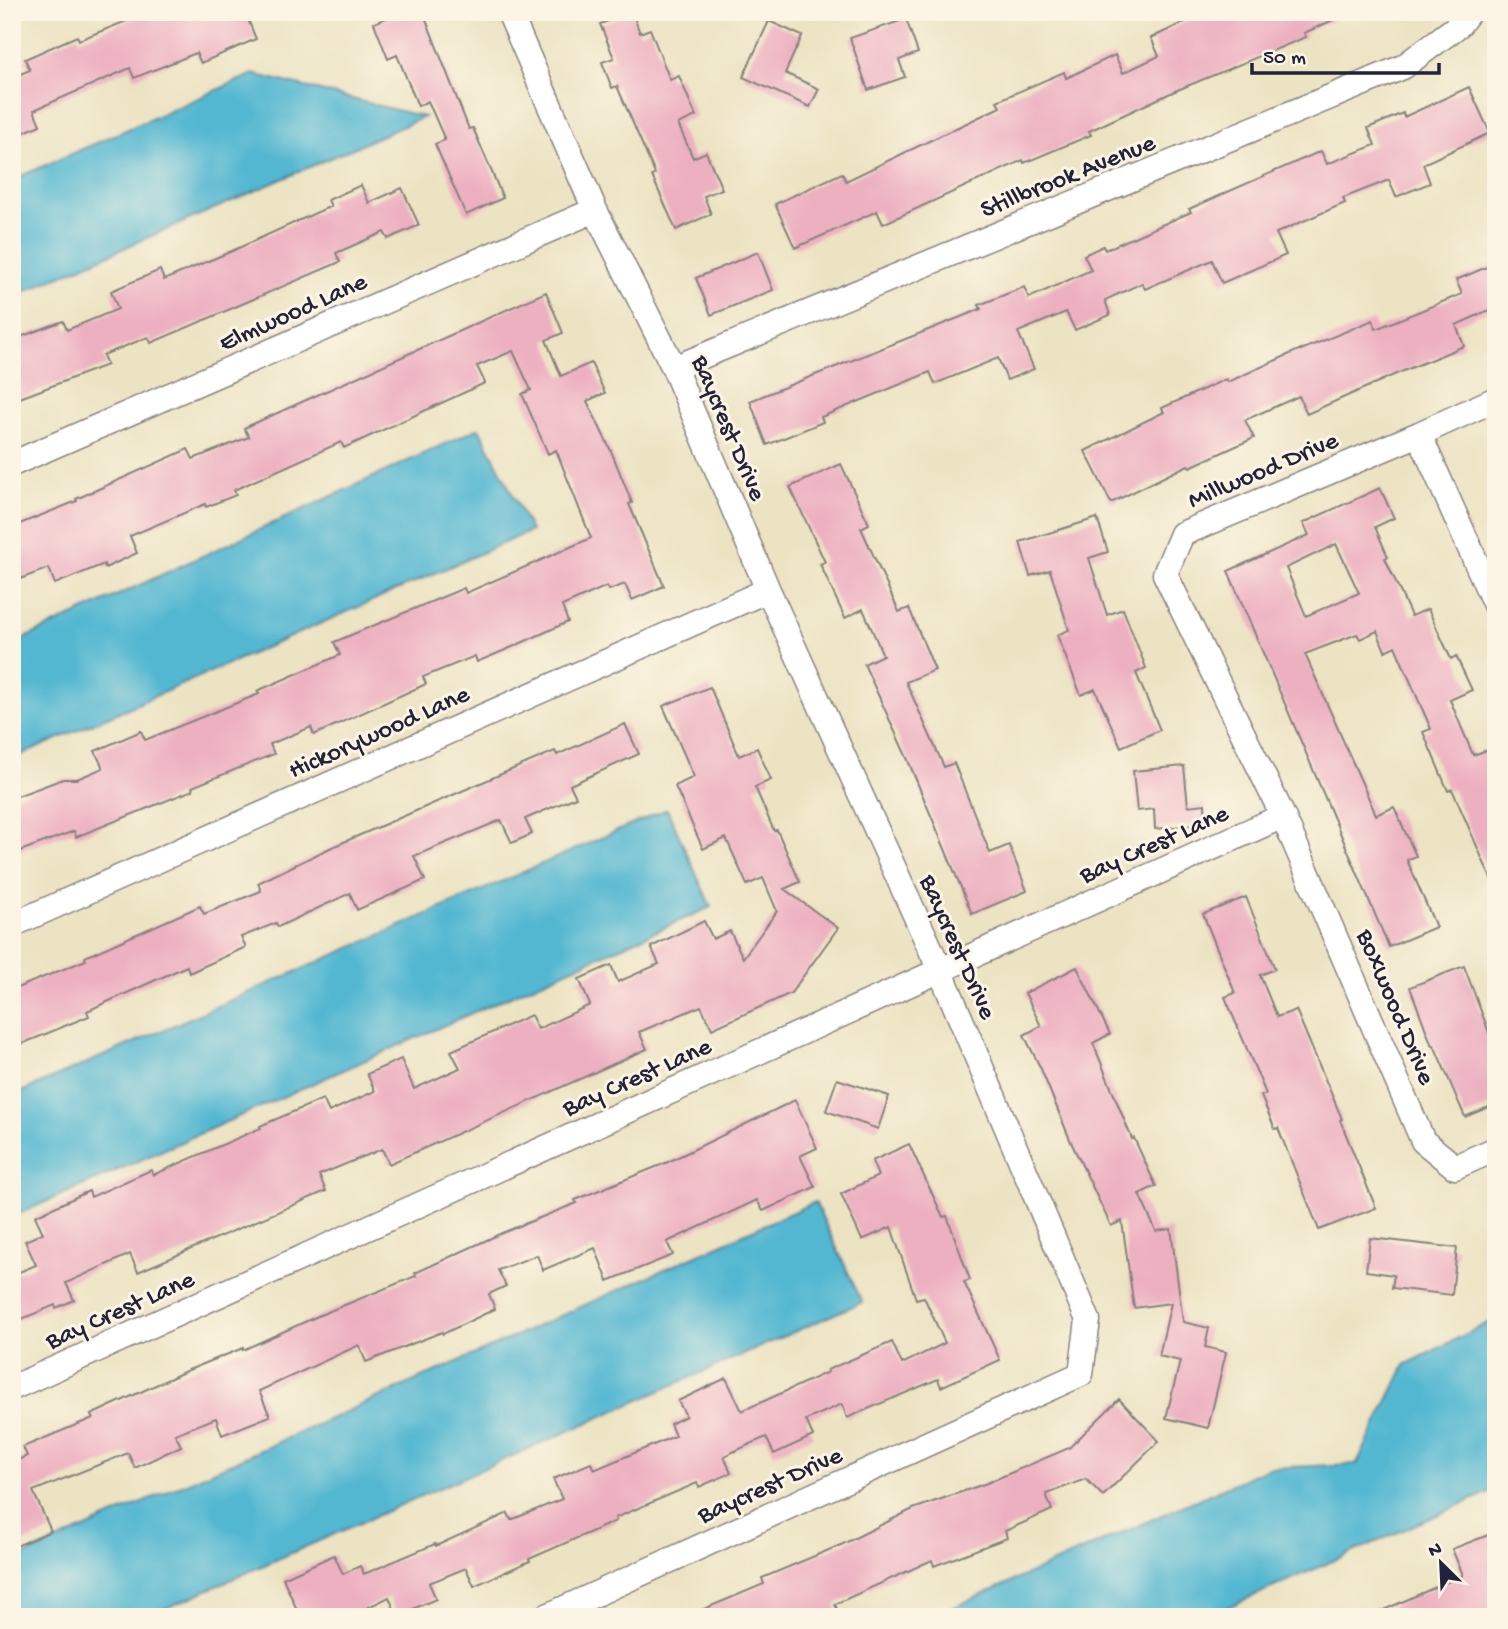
<svg xmlns="http://www.w3.org/2000/svg" width="1508" height="1629" font-family="'Gochi Hand',sans-serif">
<style>
.water{fill:#52b7d1;stroke:#3a6c86;stroke-width:2}
.building{fill:#edb0c1;fill-rule:evenodd}
.lines{fill:none;stroke-linecap:round;stroke-linejoin:round}
.minor-casing{stroke:#87827e;stroke-width:27}
.minor{stroke:#fff;stroke-width:24}
.labels{text-anchor:middle;stroke-width:6;stroke-linejoin:round;paint-order:stroke}
.street-label{font-size:26px;fill:#22223b;stroke:#fcf5e5}
</style>
<rect width="100%" height="100%" fill="#fcf5e5"/>
<filter id="ink" filterUnits="userSpaceOnUse"><feTurbulence type="fractalNoise" baseFrequency=".0143" numOctaves="2"/><feDisplacementMap in="SourceGraphic" scale="14" xChannelSelector="R" yChannelSelector="G"/><feConvolveMatrix kernelMatrix="1 2 1 2 8 2 1 2 1" color-interpolation-filters="sRGB"/></filter>
<filter id="wash" filterUnits="userSpaceOnUse"><feTurbulence type="fractalNoise" baseFrequency=".00686" numOctaves="4" result="noise"/><feDisplacementMap in="SourceGraphic" scale="28" xChannelSelector="R" yChannelSelector="G"/><feGaussianBlur stdDeviation="1.57" result="paint"/><feColorMatrix in="noise" values="0 0 0 0 0 0 0 0 0 0 0 0 0 0 0 0 0 1.4 0 .05"/><feComposite in="paint" operator="in"/></filter>
<g filter="url(#wash)">
<rect width="100%" height="100%" fill="#ece3c2"/>
<path class="water" d="M253,74L424,117L12,297V180Z
M479,428L531,531L12,759V644Z
M667,809L711,907L12,1217V1096Z
M815,1202L862,1302L146,1617H12V1561Z
M1496,1319V1489L1206,1617H932L1268,1468L1357,1464L1405,1365Z"/>
<g id="blocks">
<path class="building" d="M149,12H245L256,39L201,63L196,53L134,78L130,68L34,110L40,125L12,138V62L18,75L30,70L25,59L77,36L79,40Z
M387,12H423L469,129L473,128L503,198L466,215L435,144L445,140L428,101L418,106L397,55L388,59L374,23L389,17Z
M632,12L640,33L650,29L670,80L679,76L696,116L678,124L693,158L706,152L722,189L704,196L711,214L676,230L652,176L655,174L617,86L612,88L602,62L614,58L600,24Z
M1206,12H1351L1304,33L1306,37L1175,91L1089,131L1091,135L1024,163L1023,160L883,224L877,211L795,248L775,204L842,173L846,181L1000,107L997,101L1064,72L1066,78L1115,55L1123,73L1159,56L1151,38Z
M906,19L918,53L899,60L905,77L868,90L850,38Z
M769,21L802,36L785,73L819,89L810,107L743,77Z
M1469,87L1490,133L1423,164L1430,183L1396,197L1389,180L1343,198L1345,203L1276,233L1286,255L1222,283L1212,260L1145,289L1142,283L1105,300L1110,315L1075,330L1066,312L1018,332L1034,369L1007,380L998,358L935,384L930,372L821,417L823,422L767,445L750,401L981,309L979,305L1024,287L1029,298L1091,270L1084,255L1103,246L1105,250L1191,212L1189,209L1321,151L1327,164L1375,145L1368,128L1403,113L1404,117Z
M361,185L369,203L402,188L419,225L388,239L384,232L336,253L340,262L151,343L148,337L103,355L107,365L12,401V340L63,321L67,330L118,309L111,291L160,270L164,280L232,251L331,206L328,200Z
M758,252L773,290L711,315L696,278Z
M1496,263V307L1456,325L1464,346L1396,374L1307,414L1299,396L1245,420L1254,438L1190,467L1188,465L1111,503L1085,451L1164,412L1162,408L1226,379L1228,382L1301,349V350L1373,320L1376,329L1462,294L1456,280Z
M546,292L563,333L546,340L561,376L591,363L605,393L587,401L611,451L632,503L629,504L664,586L632,600L625,584L609,590L607,586L562,606L568,622L510,648L477,662L475,656L423,677L426,684L314,735L311,727L270,744L274,754L192,787L193,790L76,837L74,831L12,854V798L63,779H77L103,768L95,751L141,731L145,740L259,694L257,691L340,655L334,642L464,588L466,593L591,538L556,450L548,454L522,394L531,390L513,351L477,366L485,383L344,448L341,442L234,490L236,495L206,507L205,504L130,536L137,553L105,568L104,564L55,584L49,568L12,582V527L77,501L76,499L188,449L193,459L249,437L244,428Z
M841,464L869,524L861,528L899,612L909,608L935,670L906,682L944,767L954,763L990,853L1009,845L1027,891L972,914L907,758L864,664L883,655L863,609L845,618L820,564L825,562L790,487Z
M1380,488L1394,518L1375,527L1388,557L1385,558L1411,616L1428,609L1451,659L1456,656L1472,690L1450,700L1473,755L1496,747V890L1452,789L1448,791L1423,732L1431,729L1395,646L1385,651L1377,631L1360,639L1357,634L1305,654L1376,815L1394,807L1416,856L1407,860L1436,927L1389,947L1228,571L1309,535L1303,523ZM1336,544L1359,593L1306,616L1286,568Z
M1097,518L1108,552L1089,558L1107,615L1123,609L1146,668L1136,673L1160,730L1121,747L1095,689L1081,695L1057,635L1069,630L1050,570L1030,576L1020,542Z
M710,687L739,756L757,748L771,780L755,787L774,831L777,830L800,882L784,889L838,928L791,993L712,1029L701,1006L639,1032L647,1049L389,1164L382,1149L319,1175L326,1191L138,1272L130,1254L66,1283L74,1300L56,1308L55,1305L12,1323V1275L36,1265L25,1241L43,1233L35,1216L89,1191L91,1197L151,1170L153,1175L261,1128L260,1126L323,1099L329,1112L375,1091L367,1074L401,1059L414,1089L460,1068L451,1051L531,1015L538,1029L590,1005L579,979L611,965L618,982L659,964L651,947L704,921L713,939L730,931L743,958L777,911L763,878L747,885L726,838L703,849L675,786L694,777L663,706Z
M625,724L639,754L570,785L576,797L525,819L532,834L512,843L501,820L414,856L425,880L357,910L350,893L278,927L276,923L241,937L246,947L189,973L187,966L87,1011L89,1016L12,1048V990L86,960L85,957L200,906L204,914L261,891L258,883L330,848L555,751L557,755Z
M1184,766L1188,806L1205,804L1206,824L1155,829L1154,809L1137,811L1133,771Z
M1246,897L1275,969L1260,975L1277,1017L1296,1010L1342,1119L1340,1120L1376,1208L1319,1230L1278,1128L1275,1129L1261,1096L1266,1094L1225,997L1235,993L1203,914Z
M1464,966L1496,1051V1104L1465,1117L1434,1045L1432,1046L1410,987Z
M1077,967L1110,1034L1093,1043L1132,1139L1134,1138L1156,1186L1139,1194L1156,1231L1171,1229L1183,1322L1209,1328L1205,1347L1226,1352L1208,1428L1166,1418L1180,1361L1159,1356L1171,1303L1134,1308L1122,1221L1111,1226L1071,1142L1041,1069L1024,1035L1041,1026L1025,993Z
M837,1079L889,1096L878,1129L826,1111Z
M795,1100L817,1148L800,1156L815,1187L763,1211L757,1200L667,1242L673,1255L608,1281L595,1248L543,1270L537,1255L498,1270L506,1286L489,1294L495,1309L443,1334L442,1332L366,1362L359,1345L259,1391L270,1416L222,1435L216,1418L175,1434L181,1446L135,1468L128,1453L33,1491L51,1531L12,1548V1446L18,1460L27,1456L23,1447L93,1418L91,1415L186,1371L243,1348V1350L320,1315L416,1276L415,1273L502,1233L577,1203L575,1200L668,1162Z
M909,1144L943,1217L947,1216L970,1280L964,1282L1000,1360L941,1387L938,1379L847,1418L842,1404L806,1420L813,1436L774,1454L766,1437L724,1456L731,1473L699,1487L697,1483L615,1518L616,1521L529,1559L530,1561L474,1586L466,1568L429,1583L436,1599L397,1616L389,1597L348,1617H300L283,1578L334,1555L343,1574L360,1566L364,1574L435,1544L436,1546L508,1513L511,1520L562,1499L553,1479L591,1463L594,1470L675,1436L670,1424L686,1416L678,1401L726,1378L742,1411L828,1372L827,1370L892,1342L902,1364L945,1343L924,1297L916,1299L891,1227L862,1240L841,1194L878,1176L872,1161Z
M1370,1238L1457,1248L1452,1295L1392,1288L1394,1275L1366,1271Z
M1119,1399L1159,1441L1103,1496L1086,1479L1046,1494L1052,1510L1005,1531L1007,1538L934,1566L932,1560L835,1604L840,1617H685L764,1584L762,1578L843,1544L913,1509L987,1483L1069,1448Z
M1496,1532V1617H1368L1463,1575L1452,1549Z"/>
</g>
</g>
<g filter="url(#ink)">
<use href="#blocks" fill-opacity="0" stroke="#87827e" stroke-width="2"/>
<g class="lines">
<g class="minor-casing">
<path id="minor" d="M509,12L595,210L674,368L768,590L940,970L1088,1320L1081,1374L545,1617
M674,368L1403,67L1459,25L1469,12
M1496,399L1419,434L1182,534L1165,574L1283,816L1423,1141L1455,1167L1496,1149
M1419,434L1496,607
M12,464L595,210
M12,925L768,590
M12,1388L1283,816"/>
</g>
<use href="#minor" class="minor"/>
</g>
</g>
<g class="labels">
<g class="street-label">
<text transform="translate(1067 174) rotate(-22)" y="9">Stillbrook Avenue</text>
<text transform="translate(292 310) rotate(-24)" y="9">Elmwood Lane</text>
<text transform="translate(731 427) rotate(67)" y="9">Baycrest Drive</text>
<text transform="translate(1262 468) rotate(-23)" y="9">Millwood Drive</text>
<text transform="translate(378 730) rotate(-24)" y="9">Hickorywood Lane</text>
<text transform="translate(1153 842) rotate(-24)" y="9">Bay Crest Lane</text>
<text transform="translate(960 946) rotate(66)" y="9">Baycrest Drive</text>
<text transform="translate(1398 1006) rotate(67)" y="9">Boxwood Drive</text>
<text transform="translate(636 1075) rotate(-24)" y="9">Bay Crest Lane</text>
<text transform="translate(119 1308) rotate(-24)" y="9">Bay Crest Lane</text>
<text transform="translate(769 1483) rotate(-24)" y="9">Baycrest Drive</text>
</g>
</g>
<rect width="1508" height="1629" fill="none" stroke="#fcf5e5" stroke-width="42"/>
<g transform="translate(1441 1563) rotate(336)" stroke="#fcf5e5" stroke-width="5" paint-order="stroke">
<path d="M0-5L12 26L0 18L-12 26Z" fill="#22223b"/>
<text y="-10" font-size="19" font-weight="bold" text-anchor="middle" fill="#22223b">N</text>
</g>
<path d="M1252 63v10h187v-10" fill="none" stroke="#22223b" stroke-width="3.5"/>
<text x="1263" y="63" font-size="21" fill="#22223b" stroke="#fcf5e5" stroke-width="5" paint-order="stroke">50 m</text>
</svg>
